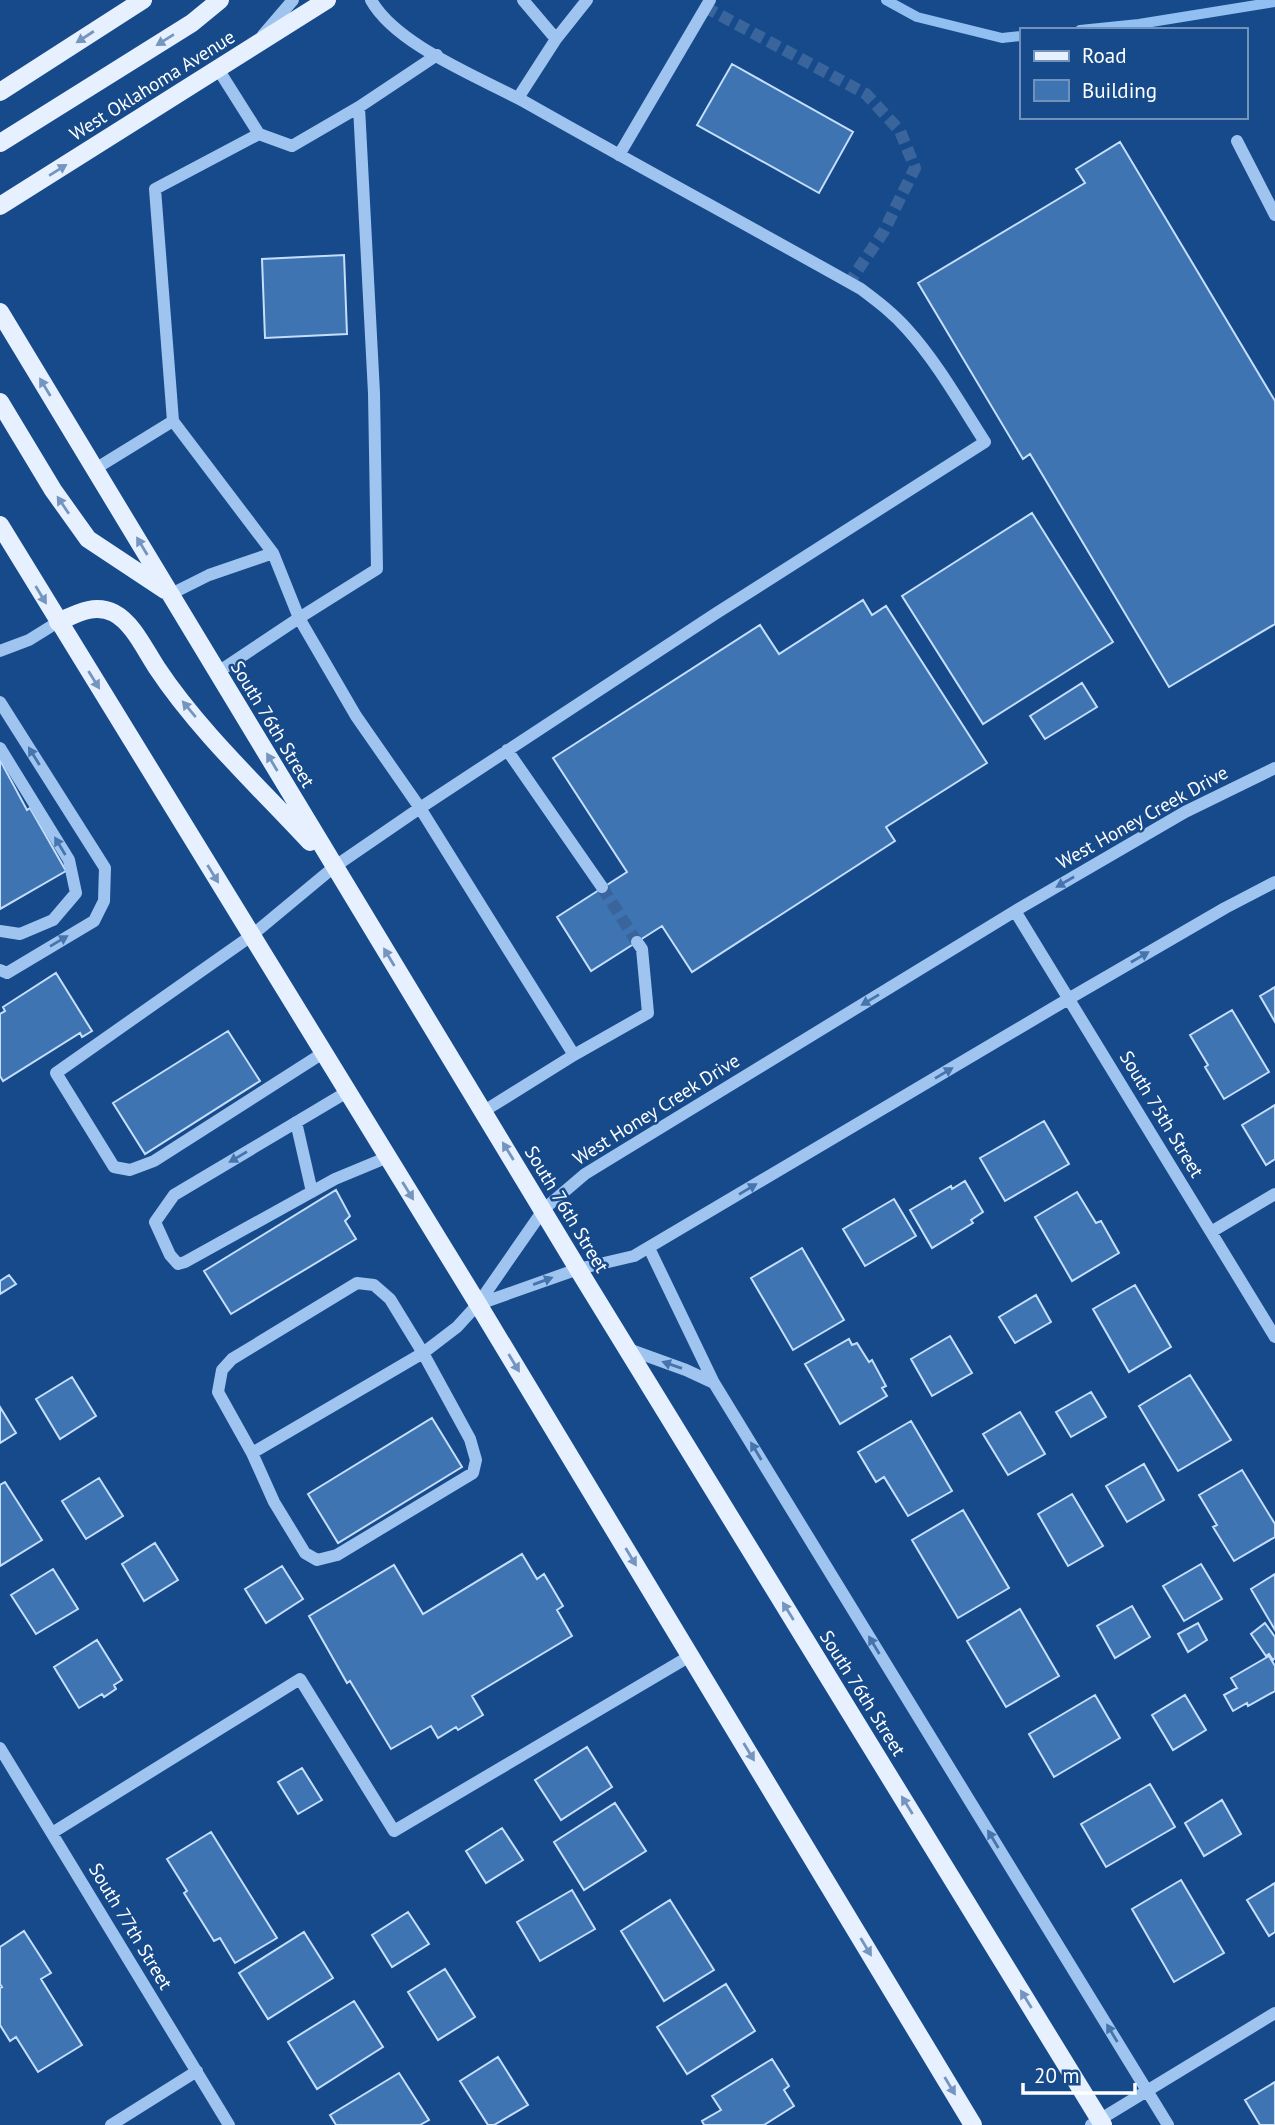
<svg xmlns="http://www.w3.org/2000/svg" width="1275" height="2125" font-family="'PT Sans',sans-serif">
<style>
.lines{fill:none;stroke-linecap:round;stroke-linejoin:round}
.stream{stroke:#91bff1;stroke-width:10}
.building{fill:#3f74b3;stroke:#c5defb;stroke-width:2}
.minor-tunnel{stroke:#39659c;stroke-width:12;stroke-dasharray:12 6;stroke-linecap:butt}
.minor{stroke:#9fc4ef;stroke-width:12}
.major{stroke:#e6f0ff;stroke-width:18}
.oneway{fill:#7495bf}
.oneway2{fill:#4675ad}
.labels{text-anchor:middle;stroke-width:5;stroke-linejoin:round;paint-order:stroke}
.street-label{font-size:19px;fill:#fff;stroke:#164a8a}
</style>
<rect width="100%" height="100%" fill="#164a8a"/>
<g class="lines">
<path class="stream" d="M886,0L917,17L1002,38L1021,36
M1080,30L1139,24L1275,2"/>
</g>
<path class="building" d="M732,64L853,132L819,193L697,125Z
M1120,142L1275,401V624L1169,687L1030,454L1023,459L918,283L1085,183L1076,169Z
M344,255L347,334L265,338L262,259Z
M1032,513L1113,642L983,724L902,596Z
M863,600L872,615L886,606L987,763L886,827L895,841L692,972L662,926L591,971L557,917L627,872L553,758L760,625L779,654Z
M1082,683L1097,707L1045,739L1030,716Z
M0,760L27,810L30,808L66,871L0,909Z
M56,973L92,1031L82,1037L80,1033L3,1081L0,1076V1014L5,1011L3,1007Z
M1275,987V1022L1260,996Z
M1232,1010L1269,1072L1224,1099L1205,1067L1208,1065L1190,1035Z
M228,1031L260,1081L145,1154L113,1103Z
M1275,1105V1159L1266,1165L1242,1125Z
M1044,1121L1069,1164L1005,1201L980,1158Z
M965,1181L983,1212L971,1220L973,1223L932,1248L910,1210L951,1186L952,1189Z
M336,1190L350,1216L345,1221L356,1239L231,1314L204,1271Z
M1077,1192L1096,1223L1101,1221L1119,1253L1072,1281L1035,1217Z
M894,1199L916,1236L865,1266L843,1229Z
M802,1248L844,1320L793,1350L751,1278Z
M9,1275L16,1284L0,1294V1281Z
M1135,1285L1171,1347L1129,1372L1093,1309Z
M1036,1295L1051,1322L1015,1343L999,1317Z
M950,1336L972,1373L932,1396L911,1359Z
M849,1339L852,1345L857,1343L869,1362L872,1360L886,1386L882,1388L887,1396L840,1424L805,1364Z
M1190,1375L1231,1440L1178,1471L1139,1406Z
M72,1377L96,1416L60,1439L36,1399Z
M1091,1392L1106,1417L1071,1437L1056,1412Z
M0,1407L16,1433L0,1443Z
M1020,1412L1045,1454L1008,1475L983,1434Z
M432,1418L462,1467L338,1543L308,1494Z
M911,1421L952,1491L908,1516L884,1477L876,1482L858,1452Z
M1144,1464L1164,1500L1127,1522L1106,1486Z
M1242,1470L1275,1524V1537L1234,1561L1213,1527L1217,1525L1199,1495Z
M99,1478L123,1516L86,1539L62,1501Z
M5,1482L42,1540L0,1566V1485Z
M1072,1494L1103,1546L1068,1566L1038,1514Z
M963,1510L1009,1588L958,1618L912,1540Z
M155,1543L178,1580L144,1601L122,1564Z
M522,1554L537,1579L544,1574L563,1606L557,1610L572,1636L472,1696L483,1715L458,1730L456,1727L438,1738L431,1726L391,1749L350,1681L347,1683L309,1616L394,1565L423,1614Z
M1201,1564L1222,1599L1184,1621L1163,1586Z
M282,1566L303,1599L266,1623L245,1589Z
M53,1569L78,1609L36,1634L11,1595Z
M1275,1574V1630L1251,1589Z
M1132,1606L1150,1637L1115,1658L1097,1626Z
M1020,1609L1059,1676L1006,1707L967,1641Z
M1198,1623L1207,1640L1188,1652L1178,1634Z
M1265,1623L1275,1637V1658L1273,1660L1269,1654L1266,1656L1251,1634Z
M97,1640L122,1680L114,1685L116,1689L104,1697L102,1694L79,1708L54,1667Z
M1269,1656L1275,1666V1691L1248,1706L1247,1703L1233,1711L1224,1695L1237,1688L1231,1678Z
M1095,1695L1120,1738L1054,1777L1029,1734Z
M1185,1695L1206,1730L1173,1750L1152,1715Z
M587,1747L612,1787L561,1820L535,1780Z
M302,1768L322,1800L298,1814L278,1782Z
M1150,1784L1175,1827L1106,1867L1081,1824Z
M1222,1800L1241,1834L1204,1856L1185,1823Z
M615,1803L646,1851L584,1890L554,1842Z
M502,1828L523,1860L486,1883L466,1851Z
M211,1832L277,1938L235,1963L220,1938L214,1941L184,1893L187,1891L167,1859Z
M1181,1880L1224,1953L1174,1982L1132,1909Z
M1275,1883V1932L1269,1936L1247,1900Z
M572,1890L595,1929L540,1961L517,1922Z
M670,1900L714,1970L664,2001L621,1931Z
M408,1912L429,1944L392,1967L372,1935Z
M24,1931L51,1973L41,1979L82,2045L38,2072L16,2037L10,2041L0,2025V1988L2,1987L0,1984V1947Z
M304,1932L333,1978L268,2019L239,1973Z
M445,1969L475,2017L438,2040L408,1992Z
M726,1984L755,2031L687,2074L657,2027Z
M354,2001L383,2047L317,2089L288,2042Z
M498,2057L528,2105L494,2125H488L460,2081Z
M772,2059L789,2086L784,2090L794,2106L764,2125H704L702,2121L721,2110L712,2096Z
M399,2073L429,2120L420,2125H336L330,2115Z
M1275,2082V2125H1260L1245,2100Z"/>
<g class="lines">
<path class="minor-tunnel" d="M705,7L866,94L900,131L915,168L884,231L849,283
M602,887L637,942"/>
<path class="minor" d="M523,0L556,39L587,0
M263,35L293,0
M437,55L359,107L292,146L259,134L155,189L173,421L273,553L299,618L356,716L420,808L574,1055L484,1111
M218,69L259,134
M518,98L556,39
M1237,141L1275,215
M619,155L710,0
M95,469L173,421
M171,594L209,575L273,553
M0,651L29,640L58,622
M218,672L299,618L377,569L374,393L359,107
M0,702L105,868L104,901L94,921L7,973L0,970
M0,748L69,860L76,893L53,920L20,934L0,931
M507,750L602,887
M1015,911L1275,1337
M323,1053L154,1161L130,1170L114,1167L56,1073L251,936L334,867L420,808L715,614L985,442C961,405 937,362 907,329C893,313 877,301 861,289C749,226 636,165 525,102C479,77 396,45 371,0
M574,1055L648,1013L642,949L637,942
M347,1092L174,1195L155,1222L170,1255L178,1264L185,1262L335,1179L388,1157
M296,1122L312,1192
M1211,1232L1275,1194
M649,1248L714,1383L1168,2125
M357,1283L374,1285L390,1299L423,1353L470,1439L476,1460L473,1473L337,1555L317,1560L305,1553L274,1502L252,1453L218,1392L222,1370L232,1359Z
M479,1304L578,1269L634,1256L1070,998L1225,908L1275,882
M628,1349L686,1370L714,1383
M252,1453L423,1353L457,1327L478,1304L544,1209L585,1174L1015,911L1185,812L1275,768
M0,1748L229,2125
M52,1833L300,1679L394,1831L690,1656
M111,2125L197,2071
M1091,2125L1275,2013"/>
<path class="major" d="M0,92L143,0
M0,143L192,23L220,0
M0,206L327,0
M0,312L578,1269L1103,2125
M0,402L53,490L88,539L165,590
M0,525L478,1304L973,2125
M58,622C76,614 94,603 114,613C133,623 145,650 157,668C198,730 259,787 310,842"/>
</g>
<defs><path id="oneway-solid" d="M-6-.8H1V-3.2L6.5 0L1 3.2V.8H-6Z" transform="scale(1.75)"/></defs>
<g class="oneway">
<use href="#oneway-solid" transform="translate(85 37) rotate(147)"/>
<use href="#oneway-solid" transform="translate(165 40) rotate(148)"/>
<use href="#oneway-solid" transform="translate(58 170) rotate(-32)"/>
<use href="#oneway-solid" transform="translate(45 387) rotate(-121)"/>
<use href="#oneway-solid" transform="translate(63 505) rotate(-124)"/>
<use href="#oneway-solid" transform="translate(142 546) rotate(-121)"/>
<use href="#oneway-solid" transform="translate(41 595) rotate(59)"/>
<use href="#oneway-solid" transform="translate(94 680) rotate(58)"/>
<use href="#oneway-solid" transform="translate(189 709) rotate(-130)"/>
<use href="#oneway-solid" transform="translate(272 762) rotate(-121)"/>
<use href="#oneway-solid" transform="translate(213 874) rotate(58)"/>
<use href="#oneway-solid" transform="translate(389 957) rotate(-121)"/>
<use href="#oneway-solid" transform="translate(508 1151) rotate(-122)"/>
<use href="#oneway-solid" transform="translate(408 1191) rotate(58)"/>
<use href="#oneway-solid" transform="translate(514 1363) rotate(59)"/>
<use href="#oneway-solid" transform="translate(631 1557) rotate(59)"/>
<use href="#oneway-solid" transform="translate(788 1611) rotate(-122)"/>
<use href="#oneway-solid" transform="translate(749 1752) rotate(59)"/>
<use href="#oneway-solid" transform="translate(907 1805) rotate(-122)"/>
<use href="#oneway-solid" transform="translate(866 1947) rotate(59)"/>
<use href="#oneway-solid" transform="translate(1026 1999) rotate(-122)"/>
<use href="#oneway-solid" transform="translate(950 2086) rotate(59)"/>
</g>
<g class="oneway2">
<use href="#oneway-solid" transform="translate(34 756) rotate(-122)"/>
<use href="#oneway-solid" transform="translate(60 846) rotate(-121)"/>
<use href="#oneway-solid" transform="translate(1065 882) rotate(150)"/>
<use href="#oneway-solid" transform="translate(59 941) rotate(-31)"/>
<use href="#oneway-solid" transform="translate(1140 957) rotate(-30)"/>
<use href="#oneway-solid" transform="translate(870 1000) rotate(149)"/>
<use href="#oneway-solid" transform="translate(944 1073) rotate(-31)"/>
<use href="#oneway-solid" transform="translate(238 1157) rotate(149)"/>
<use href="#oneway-solid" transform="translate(748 1189) rotate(-31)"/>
<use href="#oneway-solid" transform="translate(543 1281) rotate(-20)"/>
<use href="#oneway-solid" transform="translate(672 1365) rotate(-161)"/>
<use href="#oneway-solid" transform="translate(756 1451) rotate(-121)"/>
<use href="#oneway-solid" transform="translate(874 1645) rotate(-121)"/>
<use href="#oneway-solid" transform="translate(993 1839) rotate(-121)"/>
<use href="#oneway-solid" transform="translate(1112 2033) rotate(-121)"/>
</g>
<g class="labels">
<g class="street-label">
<text transform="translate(152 85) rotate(-32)" y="7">West Oklahoma Avenue</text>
<text transform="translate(273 724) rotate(59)" y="7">South 76th Street</text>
<text transform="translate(1142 817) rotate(-29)" y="7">West Honey Creek Drive</text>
<text transform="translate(656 1109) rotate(-32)" y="7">West Honey Creek Drive</text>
<text transform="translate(1162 1114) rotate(59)" y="7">South 75th Street</text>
<text transform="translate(567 1209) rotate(59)" y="7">South 76th Street</text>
<text transform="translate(863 1693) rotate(58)" y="7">South 76th Street</text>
<text transform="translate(131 1926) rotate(59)" y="7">South 77th Street</text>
</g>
</g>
<rect x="1020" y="28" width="228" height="91" fill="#164a8a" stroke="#7392b9" stroke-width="2"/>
<rect x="1034" y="51" width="35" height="10" fill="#e6f0ff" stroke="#7392b9" stroke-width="2"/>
<text x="1082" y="63" font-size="21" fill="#ffffff">Road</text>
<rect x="1034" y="80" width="35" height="21" fill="#3f74b3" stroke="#7392b9" stroke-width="2"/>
<text x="1082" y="98" font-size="21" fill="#ffffff">Building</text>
<path d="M1023 2083v10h112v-10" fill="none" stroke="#ffffff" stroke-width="3.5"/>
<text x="1034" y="2083" font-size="21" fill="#ffffff" stroke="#164a8a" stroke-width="5" paint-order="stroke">20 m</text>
</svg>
